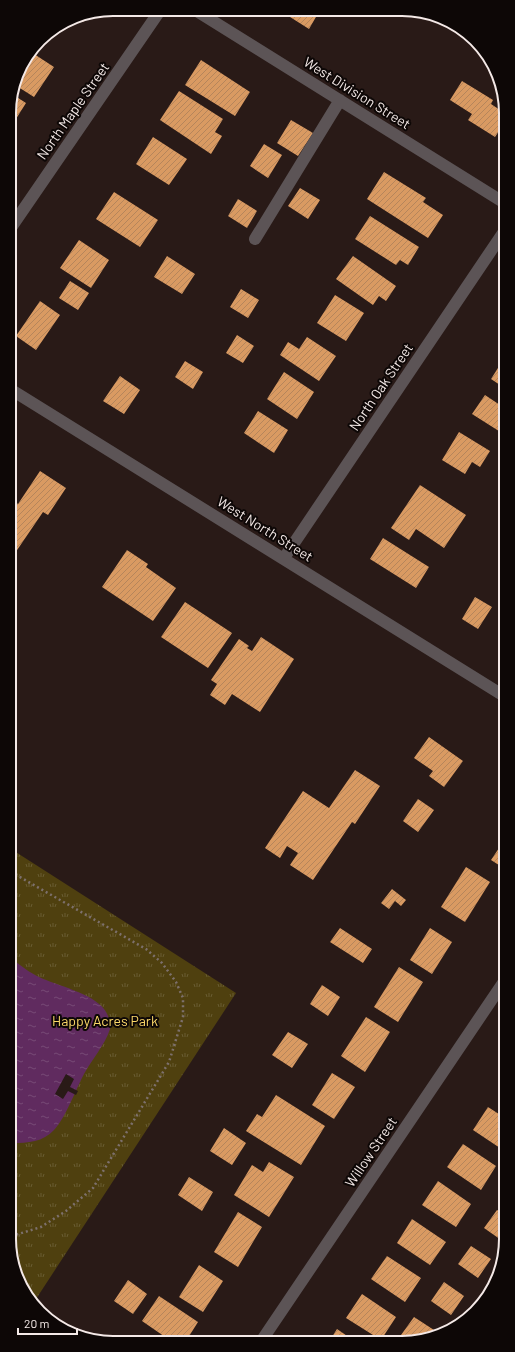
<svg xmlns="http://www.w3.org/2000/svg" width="515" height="1352" font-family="Barlow,sans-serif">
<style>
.grass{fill:url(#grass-tufts)}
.water{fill:url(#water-ripples)}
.pier{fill:#291a17}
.building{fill:url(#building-hatch)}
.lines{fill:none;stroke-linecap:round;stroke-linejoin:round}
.path{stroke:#7d706d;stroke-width:2.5;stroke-dasharray:2 3;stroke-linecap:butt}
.minor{stroke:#5c5456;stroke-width:12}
.labels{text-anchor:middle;stroke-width:4;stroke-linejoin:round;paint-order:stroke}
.street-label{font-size:14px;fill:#f4e9e7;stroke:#0d0706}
.park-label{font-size:14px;fill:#fbd869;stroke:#0d0706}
.rim{fill:none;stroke:#f4e9e7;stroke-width:2}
</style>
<defs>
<pattern id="grass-tufts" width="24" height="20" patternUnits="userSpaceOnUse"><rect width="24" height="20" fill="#4f400f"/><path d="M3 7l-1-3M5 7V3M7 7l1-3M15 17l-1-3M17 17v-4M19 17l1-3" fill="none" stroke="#695c32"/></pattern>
<pattern id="water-ripples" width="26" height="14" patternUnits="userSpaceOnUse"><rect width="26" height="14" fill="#602b5f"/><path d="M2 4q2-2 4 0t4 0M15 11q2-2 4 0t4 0" fill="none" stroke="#774a76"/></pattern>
<pattern id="building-hatch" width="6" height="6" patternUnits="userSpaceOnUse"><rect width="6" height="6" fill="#d99a62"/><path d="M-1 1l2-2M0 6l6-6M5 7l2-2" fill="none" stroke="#b5855b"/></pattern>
</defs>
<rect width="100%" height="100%" fill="#291a17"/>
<path class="grass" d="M11,849L236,993L36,1299L29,1295L12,1266Z"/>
<path class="water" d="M12,959C20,965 30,973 39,977C58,986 92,993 104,1009C108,1014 111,1022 110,1029C105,1045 92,1059 84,1074C76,1089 65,1119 54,1130C43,1142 28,1143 12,1143Z"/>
<path class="pier" d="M66,1074L74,1079L70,1087L78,1091L76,1095L68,1091L63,1099L55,1094Z"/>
<path class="building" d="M279,10H320L309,29Z
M85,14H88L83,22L74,17Z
M31,52L54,67L34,97L15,85L20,67Z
M201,60L250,92L235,116L185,85Z
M462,81L493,100L491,104L503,112V125L495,137L468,120L472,114L450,100Z
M179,91L223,119L215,132L222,136L211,154L160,120Z
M12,94L26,103L9,130V106Z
M291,120L313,133L298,156L277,143Z
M153,137L187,159L169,185L136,164Z
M264,144L282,155L268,178L250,166Z
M384,172L426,198L423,202L443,215L428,238L367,199Z
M300,188L320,200L308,219L288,206Z
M114,192L158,220L140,247L96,219Z
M238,199L257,211L247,228L228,216Z
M370,216L419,247L408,265L400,260L396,265L355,239Z
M79,240L109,260L91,288L60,268Z
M167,256L195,274L182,294L154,277Z
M353,256L396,286L386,301L379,296L373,305L336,279Z
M70,281L89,293L78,310L59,298Z
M241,289L259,300L248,318L230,307Z
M335,295L364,313L346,341L317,323Z
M40,301L60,315L36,350L16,336Z
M237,335L254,346L243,363L226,353Z
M307,337L336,356L319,381L280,355L288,342L299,349Z
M503,360V387L491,379Z
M185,361L203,372L193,389L175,377Z
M284,372L314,392L297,419L267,399Z
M120,376L140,390L124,414L103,401Z
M485,395L503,407V431L502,433L472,414Z
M258,411L288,430L274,453L244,433Z
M459,432L490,451L480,467L472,462L465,474L442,460Z
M10,453L14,456L10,463Z
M40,471L66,488L48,515L43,512L11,559L10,498L18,504Z
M420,485L466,515L444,548L416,529L409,540L391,528Z
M383,538L429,567L416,588L370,559Z
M127,550L148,564L146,567L176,588L153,621L102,587Z
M475,597L492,607L478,629L462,619Z
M185,602L232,633L208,668L161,637Z
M261,637L294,659L260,712L232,694L225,705L210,695L217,684L211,680L239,639L249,646L247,648L252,651Z
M429,737L463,761L444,787L429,776L433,771L414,758Z
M355,770L380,786L355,824L352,822L313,880L290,865L298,853L287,846L280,858L265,848L303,791L329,808Z
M418,799L434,810L418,832L403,821Z
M505,839V869L491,860Z
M466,867L490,882L465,922L441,907Z
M392,889L406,900L401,906L395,901L389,909L381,903Z
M340,928L372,949L363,963L330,942Z
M430,928L452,942L432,974L410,960Z
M399,967L423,982L398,1022L374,1007Z
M322,985L340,997L328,1016L310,1004Z
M366,1017L390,1032L365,1072L341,1056Z
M288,1032L308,1044L292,1068L272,1055Z
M332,1073L355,1087L334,1119L312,1105Z
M505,1083V1098L498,1093Z
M276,1095L325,1126L301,1165L246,1131L257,1114L262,1117Z
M488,1107L505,1118L506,1152L473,1130Z
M224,1128L246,1143L232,1165L210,1151Z
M463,1144L496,1166L481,1190L447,1167Z
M269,1162L294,1177L269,1217L234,1195L252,1165L263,1172Z
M189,1177L213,1192L202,1211L178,1195Z
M438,1181L471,1204L456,1227L422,1205Z
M497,1210L506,1215V1239L504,1242L484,1228Z
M238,1212L262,1227L238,1267L214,1252Z
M412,1219L446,1242L430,1265L397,1243Z
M471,1246L491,1259L478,1278L458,1264Z
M387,1256L421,1278L405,1302L371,1279Z
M199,1265L223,1281L203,1312L179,1297Z
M128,1280L147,1294L133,1314L114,1301Z
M444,1282L464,1296L451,1315L431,1301Z
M362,1294L396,1317L381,1340L346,1318Z
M159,1296L198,1322L186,1341H171L142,1321Z
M414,1317L434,1330L428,1340H408L401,1335Z
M337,1329L353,1340H330Z"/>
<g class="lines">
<path class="path" d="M11,872L146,949L162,963L176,982L183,998V1017L169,1062L93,1188L66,1211L41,1227L12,1236"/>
<path class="minor" d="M195,10L503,202
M10,229L161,9
M255,239L340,100
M10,389L504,696
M284,558L503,233
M262,1340L505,980"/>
</g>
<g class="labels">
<g class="street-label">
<text transform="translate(357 93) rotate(32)" y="5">West Division Street</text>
<text transform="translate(73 111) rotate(-55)" y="5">North Maple Street</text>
<text transform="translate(381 387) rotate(-56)" y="5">North Oak Street</text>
<text transform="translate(265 529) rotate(32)" y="5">West North Street</text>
<text transform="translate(371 1152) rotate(-56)" y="5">Willow Street</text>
</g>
<g class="park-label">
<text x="105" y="1026">Happy Acres Park</text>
</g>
</g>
<path d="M0 0H515V1352H0ZM113 16H402A97 97 0 0 1 499 113V1239A97 97 0 0 1 402 1336H113A97 97 0 0 1 16 1239V113A97 97 0 0 1 113 16Z" fill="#0d0706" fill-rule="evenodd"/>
<path class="rim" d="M113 16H402A97 97 0 0 1 499 113V1239A97 97 0 0 1 402 1336H113A97 97 0 0 1 16 1239V113A97 97 0 0 1 113 16Z"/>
<path d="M18 1328v6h59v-6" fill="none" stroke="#f4e9e7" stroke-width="2"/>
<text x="24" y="1328" font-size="12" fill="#f4e9e7" stroke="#0d0706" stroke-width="3" paint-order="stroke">20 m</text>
</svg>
